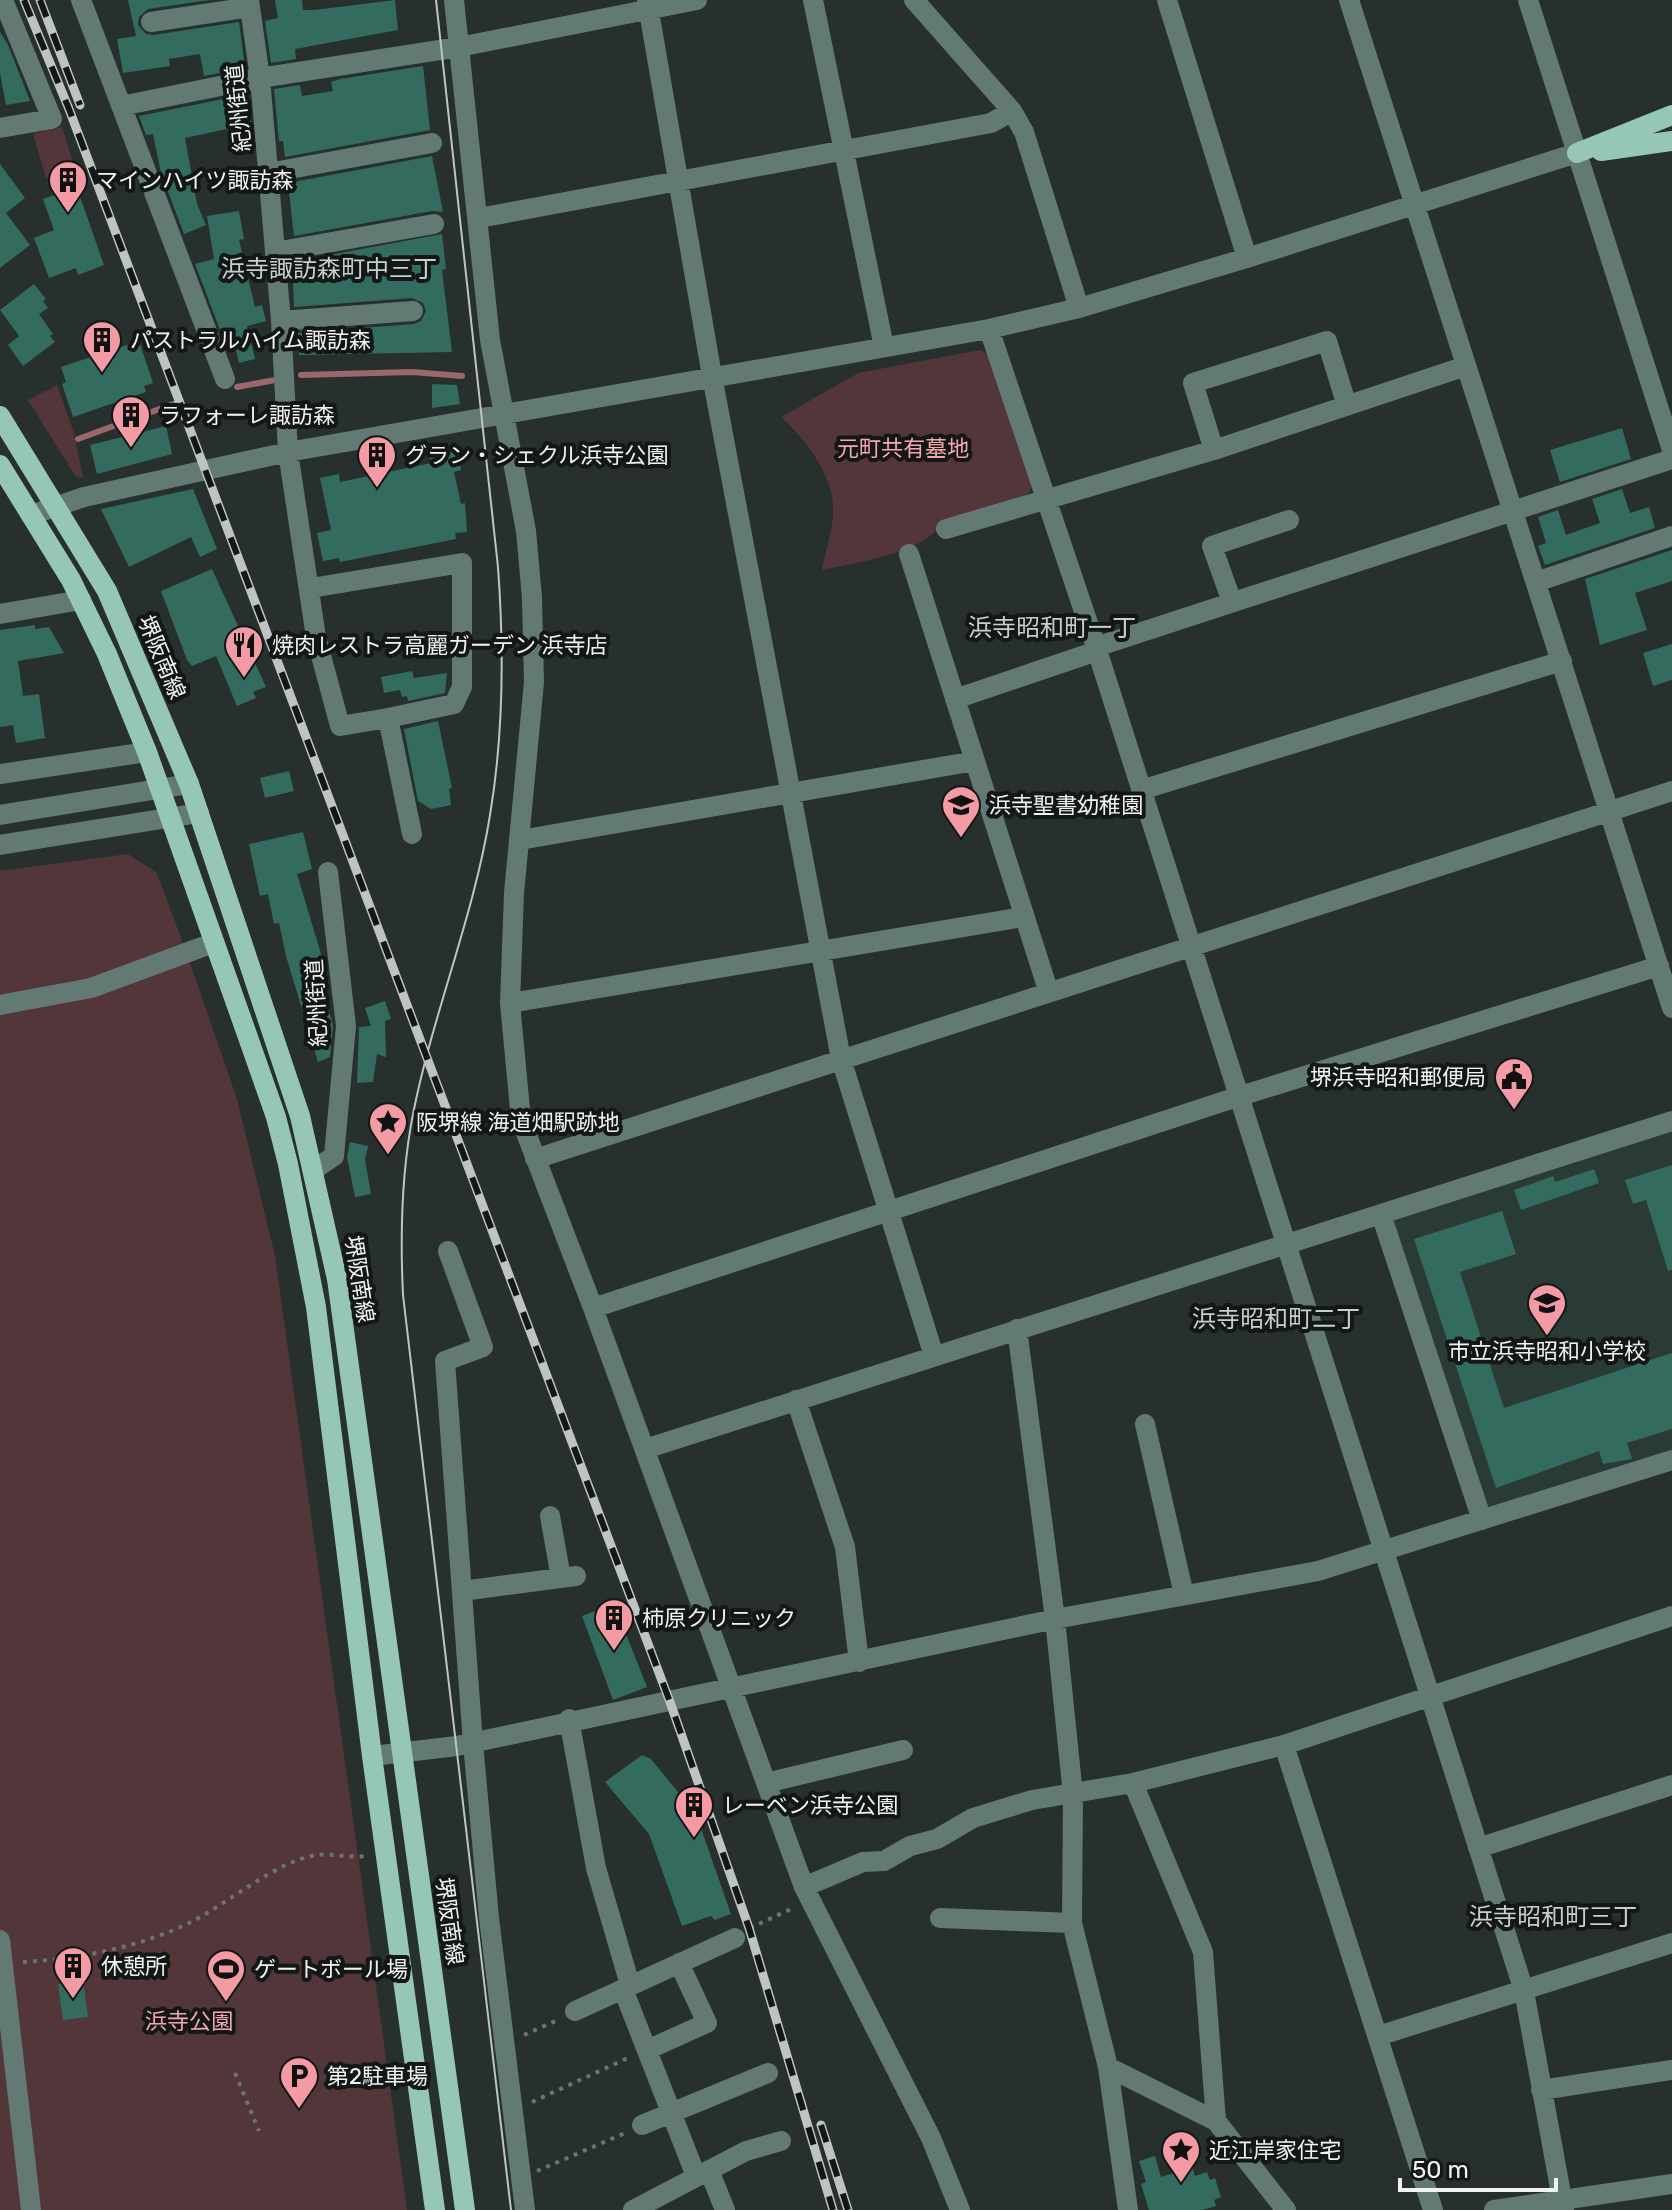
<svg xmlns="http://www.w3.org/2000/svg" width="1672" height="2210" font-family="Rubik,'Noto Sans JP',sans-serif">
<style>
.built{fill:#2a3b36}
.green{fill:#523639}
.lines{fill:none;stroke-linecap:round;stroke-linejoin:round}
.stream{stroke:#99676c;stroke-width:6}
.building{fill:#336c5e}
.path{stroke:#6c7371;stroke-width:4;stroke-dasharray:4 6;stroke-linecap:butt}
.minor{stroke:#627a73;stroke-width:20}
.major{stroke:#95c6b8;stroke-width:20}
.tram{stroke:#bec4c1;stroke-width:2}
.rail-casing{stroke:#bec4c1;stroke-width:9}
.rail{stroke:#131715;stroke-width:6;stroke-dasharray:18;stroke-linecap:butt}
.labels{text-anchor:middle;stroke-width:8;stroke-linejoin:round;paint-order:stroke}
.street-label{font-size:22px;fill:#eff4f2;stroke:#131715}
.poi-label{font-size:22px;fill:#eff4f2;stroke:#131715;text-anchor:start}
.park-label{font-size:22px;fill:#f5a6ae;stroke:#131715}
.neighbourhood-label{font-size:24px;fill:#c5d0cd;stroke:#131715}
</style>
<rect width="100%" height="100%" fill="#27302d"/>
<path class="built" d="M1672,1121V1460L1482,1520L1381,1214Z"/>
<path class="green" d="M62,127L75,168L46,178L33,134Z
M980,350L991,357L1033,485L1028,494L944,520C927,554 856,562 822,570C825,552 832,533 833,514C836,478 806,440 781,417L858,373Z
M57,385L73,430L83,477H76L28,400Z
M128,854L157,873L187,954L237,1099L275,1256L407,2210H0V871Z"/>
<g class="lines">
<path class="stream" d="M301,375L412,372L462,376
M237,387L275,380
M78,439L176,403"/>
</g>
<path class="building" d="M128,0H209L148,9L139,17L138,25L146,34L153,35L239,22L245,68L204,76L200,54L169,59L170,66L123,73L117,39L136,36Z
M275,0H302L303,10H314L395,0L398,30L295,49L296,59L271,63L265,21L278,18Z
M0,32L8,45L30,101L6,105L0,73Z
M423,66L430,130L285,157L283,141H279L274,89L300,85L302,96L333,91L331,82L340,79Z
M248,94L253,145L230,149L227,129L185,138L197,204L206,225L184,234L161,173L153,134L146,135L139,116Z
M432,156L443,212L432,211L294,236L288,183Z
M0,164L25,198L6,213L30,245L0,268Z
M71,171L104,265L78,275L76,268L49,278L34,238L54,230L43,199L57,194L56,177Z
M239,211L244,239L239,240L255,307L262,305L266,321L247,326L255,359L239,363L232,332L222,335L195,264L214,259L207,216Z
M442,234L446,269L442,270L452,352L299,355L297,333L414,324L421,321L426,311L423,303L412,298L294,307L292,262Z
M34,284L46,299L43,301L48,308L39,314L53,334L50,336L55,342L23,366L8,345L19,336L0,310Z
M130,344L131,348L140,344L153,383L144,386L146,392L73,417L62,384L66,382L61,367Z
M432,384L457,385L460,404L432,408Z
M166,426L172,454L97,474L90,445Z
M1622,428L1631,459L1560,482L1550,450Z
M457,448L461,470L454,472L461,504L465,503L467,532L455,533L456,539L340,562L339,558L323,561L317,533L331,530L320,478L339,474L340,482L431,463L429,454Z
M193,489L217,549L200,557L191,537L129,567L101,509Z
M1622,489L1630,513L1649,507L1655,528L1545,565L1538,546L1546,543L1538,517L1558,510L1566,535L1600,523L1592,499Z
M1672,550V581L1635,593L1647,630L1600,645L1585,579Z
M212,569L266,687L253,692L256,698L237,706L216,656L192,666L187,660L161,591Z
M35,625V629L49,627L64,653L18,661L23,696L39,694L45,738L16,743L13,725L0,727V630Z
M1672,644V680L1653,686L1643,653Z
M412,671L414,678L447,673L445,693L408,701L407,696L402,697L400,690L384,693L381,677Z
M438,721L452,788L449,789L451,805L431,809L418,801L404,729Z
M289,771L294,791L265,798L260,778Z
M303,832L312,869L297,874L324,964L317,966L333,1026L330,1057L318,1062L286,956L279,923L274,924L268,894L260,896L249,844Z
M385,1001L391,1019L385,1021L386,1057L377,1054L373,1082L357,1083L359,1027L371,1026L365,1008Z
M350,1142L368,1146L365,1160L371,1194L355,1197L347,1157Z
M1672,1165V1270L1668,1271L1646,1200L1633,1204L1625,1180Z
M1594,1169L1599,1183L1521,1210L1514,1190L1553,1176L1555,1182Z
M1502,1211L1516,1254L1460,1272L1504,1408L1672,1353V1429L1627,1443L1632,1459L1603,1464L1599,1451L1496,1488L1414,1239Z
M614,1604L647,1687L613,1700L582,1616Z
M642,1755L651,1759L696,1814L731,1914L715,1920L711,1916L682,1926L649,1834L605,1782Z
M83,1980L88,2017L63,2020L58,1984Z
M1155,2156L1161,2177L1192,2167L1195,2176L1207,2172L1210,2180L1215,2178L1221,2197L1214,2200L1216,2206L1202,2210H1149L1141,2184L1146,2182L1139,2161Z"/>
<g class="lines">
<path class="path" d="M750,1928L793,1908
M23,1962C79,1959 141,1947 191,1922C229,1903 275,1862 316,1855C332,1853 349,1858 366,1856
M524,2035L560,2019
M235,2073L259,2131
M532,2102L630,2057
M537,2171L625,2133"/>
<path class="minor" d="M81,0L225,379
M249,0L260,78L281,321L288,452L316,637L340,726L388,718L412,834
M454,0L490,340L526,531L532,598L534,682L514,893L510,1003L521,1120L593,1308L804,1887L931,2138L960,2210
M647,0L712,376L841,1059L934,1356
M813,0L884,347
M914,0L1012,111L1024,132L1079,308
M1167,0L1247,258
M1349,0L1672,1008
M1528,0L1672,450
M151,22L250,7
M121,106L260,78L459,47L697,0
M0,128L52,119L3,0
M268,173L432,143
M479,218L991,123L1012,111
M275,252L434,224
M281,321L413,311
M989,329L1096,647L1524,1991L1564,2210
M1214,450L1193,383L1327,341L1347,406
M31,515L84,497L288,452L989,329L1079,308L1247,258L1577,153
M946,529L1214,450L1466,366
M909,554L1048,990
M1536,582L1672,536
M311,588L462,563V687L454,704L388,718
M1232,602L1212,546L1289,520
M0,614L81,600
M1096,647L1672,459
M955,699L1097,651
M0,774L147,752
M1141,790L1562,661
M0,815L189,784
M520,840L975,761
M0,845L199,813
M510,1003L1023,917
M0,1005L91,988L213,943
M535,1159L1672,791
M315,1169L334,1156L346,1026L328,872
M1381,1214L1482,1520
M448,1251L483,1347L445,1361L473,1743L489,1918L525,2210
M593,1308L1237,1097L1659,966
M1017,1329L1055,1619L1073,1795L1072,1923L1108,2067L1216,2121L1286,2210
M796,1400L845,1547L859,1662
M1145,1424L1184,1595
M645,1449L1672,1121
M550,1516L561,1578
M462,1591L576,1576
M569,1719L596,1868L630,1985
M1284,1745L1433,2210
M372,1756L457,1746L1055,1619L1318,1571L1672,1460
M766,1783L903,1750
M1133,1783L1203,1952L1216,2121
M1478,1848L1672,1785
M804,1887L863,1862L884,1861L910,1846L937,1839L973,1818L1032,1800L1133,1783L1284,1745L1672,1616
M940,1918L1072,1923
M0,1940L31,2210
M623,1989L696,2176
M575,2011L735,1938
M1378,2036L1672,1943
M647,2050L707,2023L679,1963
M1108,2067L1128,2210
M1541,2090L1672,2070
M642,2125L768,2073
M709,2170L725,2210
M633,2210L746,2151L781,2141
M1494,2210L1672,2184"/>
<path class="major" d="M1601,151L1672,141
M1577,153L1672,115
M0,416L107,591L189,784L300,1116L337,1279L465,2210
M0,465L71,580L107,654L147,752L250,1043L276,1117L288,1164L316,1307L372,1756L435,2210"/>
<path class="tram" d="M436,0L498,567C504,649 504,732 490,815C474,916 433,1013 413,1114C401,1175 400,1234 403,1295L511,2210"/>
<g class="rail-casing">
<path id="rail" d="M24,0L69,109L670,1702L749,1928L833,2210
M40,0L80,105
M821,2125L848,2210"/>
</g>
<use href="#rail" class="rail"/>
</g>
<defs>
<g id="building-pin" transform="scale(2)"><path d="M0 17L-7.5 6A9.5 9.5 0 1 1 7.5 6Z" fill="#f49aa4" stroke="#131715"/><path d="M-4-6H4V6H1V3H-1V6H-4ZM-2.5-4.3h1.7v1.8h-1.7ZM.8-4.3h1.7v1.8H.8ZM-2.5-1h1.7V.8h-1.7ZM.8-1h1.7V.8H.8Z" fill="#111"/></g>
<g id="restaurant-pin" transform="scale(2)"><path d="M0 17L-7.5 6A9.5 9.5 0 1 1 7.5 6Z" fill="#f49aa4" stroke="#131715"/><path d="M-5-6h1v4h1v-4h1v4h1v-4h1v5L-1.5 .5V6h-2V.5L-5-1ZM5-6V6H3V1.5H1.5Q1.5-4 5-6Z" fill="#111"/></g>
<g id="school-pin" transform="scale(2)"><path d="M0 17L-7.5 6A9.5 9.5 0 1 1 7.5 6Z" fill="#f49aa4" stroke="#131715"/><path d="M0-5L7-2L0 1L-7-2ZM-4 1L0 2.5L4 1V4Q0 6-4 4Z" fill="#111"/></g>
<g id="civic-pin" transform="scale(2)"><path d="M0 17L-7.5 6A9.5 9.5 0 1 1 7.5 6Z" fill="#f49aa4" stroke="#131715"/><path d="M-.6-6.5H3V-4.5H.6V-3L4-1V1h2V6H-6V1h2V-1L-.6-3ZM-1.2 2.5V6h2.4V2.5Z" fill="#111"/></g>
<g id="sight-pin" transform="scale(2)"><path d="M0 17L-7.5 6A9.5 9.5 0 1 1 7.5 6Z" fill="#f49aa4" stroke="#131715"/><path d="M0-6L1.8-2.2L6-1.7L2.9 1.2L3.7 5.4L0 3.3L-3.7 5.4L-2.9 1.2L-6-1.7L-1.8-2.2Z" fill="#111"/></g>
<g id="stadium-pin" transform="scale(2)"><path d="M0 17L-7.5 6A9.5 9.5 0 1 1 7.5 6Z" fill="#f49aa4" stroke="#131715"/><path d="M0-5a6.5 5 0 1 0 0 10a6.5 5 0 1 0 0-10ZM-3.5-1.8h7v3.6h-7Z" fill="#111"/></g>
<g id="parking-pin" transform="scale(2)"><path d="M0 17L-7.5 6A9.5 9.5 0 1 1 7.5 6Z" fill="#f49aa4" stroke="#131715"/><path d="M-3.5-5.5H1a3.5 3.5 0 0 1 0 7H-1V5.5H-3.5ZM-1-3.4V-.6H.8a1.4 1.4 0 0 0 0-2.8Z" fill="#111"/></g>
</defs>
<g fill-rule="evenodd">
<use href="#building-pin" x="68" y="180"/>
<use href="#building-pin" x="102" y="340"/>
<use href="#building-pin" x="131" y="415"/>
<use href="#building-pin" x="377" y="455"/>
<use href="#restaurant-pin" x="244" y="645"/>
<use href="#school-pin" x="961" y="805"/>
<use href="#civic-pin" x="1514" y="1077"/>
<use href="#sight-pin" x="388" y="1122"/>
<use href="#school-pin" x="1547" y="1303"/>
<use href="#building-pin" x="614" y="1618"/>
<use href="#building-pin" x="694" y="1805"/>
<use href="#building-pin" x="73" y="1966"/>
<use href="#stadium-pin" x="226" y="1969"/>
<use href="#parking-pin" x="299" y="2076"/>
<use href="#sight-pin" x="1181" y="2150"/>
</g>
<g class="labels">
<g class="street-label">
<text transform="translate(238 108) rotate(-96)" y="8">紀州街道</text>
<text transform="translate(162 657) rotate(67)" y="8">堺阪南線</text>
<text transform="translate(316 1003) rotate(-93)" y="8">紀州街道</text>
<text transform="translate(360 1279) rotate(81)" y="8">堺阪南線</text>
<text transform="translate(450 1921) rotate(82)" y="8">堺阪南線</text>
</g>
<g class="poi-label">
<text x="96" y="188">マインハイツ諏訪森</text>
<text x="130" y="348">パストラルハイム諏訪森</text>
<text x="159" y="423">ラフォーレ諏訪森</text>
<text x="405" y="463">グラン・シェクル浜寺公園</text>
<text x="272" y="653">焼肉レストラ高麗ガーデン 浜寺店</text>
<text x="989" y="813">浜寺聖書幼稚園</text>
<text x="1486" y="1085" text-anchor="end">堺浜寺昭和郵便局</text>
<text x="416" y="1130">阪堺線 海道畑駅跡地</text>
<text x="1547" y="1359" text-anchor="middle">市立浜寺昭和小学校</text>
<text x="642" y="1626">柿原クリニック</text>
<text x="722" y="1813">レーベン浜寺公園</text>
<text x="101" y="1974">休憩所</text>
<text x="254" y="1977">ゲートボール場</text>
<text x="327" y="2084">第2駐車場</text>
<text x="1209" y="2158">近江岸家住宅</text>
</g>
<g class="park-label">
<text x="903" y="456">元町共有墓地</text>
<text x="189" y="2029">浜寺公園</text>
</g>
<g class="neighbourhood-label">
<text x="329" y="277">浜寺諏訪森町中三丁</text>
<text x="1052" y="636">浜寺昭和町一丁</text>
<text x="1276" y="1327">浜寺昭和町二丁</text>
<text x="1553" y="1925">浜寺昭和町三丁</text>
</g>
</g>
<path d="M1400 2178v12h156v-12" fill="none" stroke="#eff4f2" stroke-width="4"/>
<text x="1412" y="2178" font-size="24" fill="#eff4f2" stroke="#131715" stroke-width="6" paint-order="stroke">50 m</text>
</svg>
